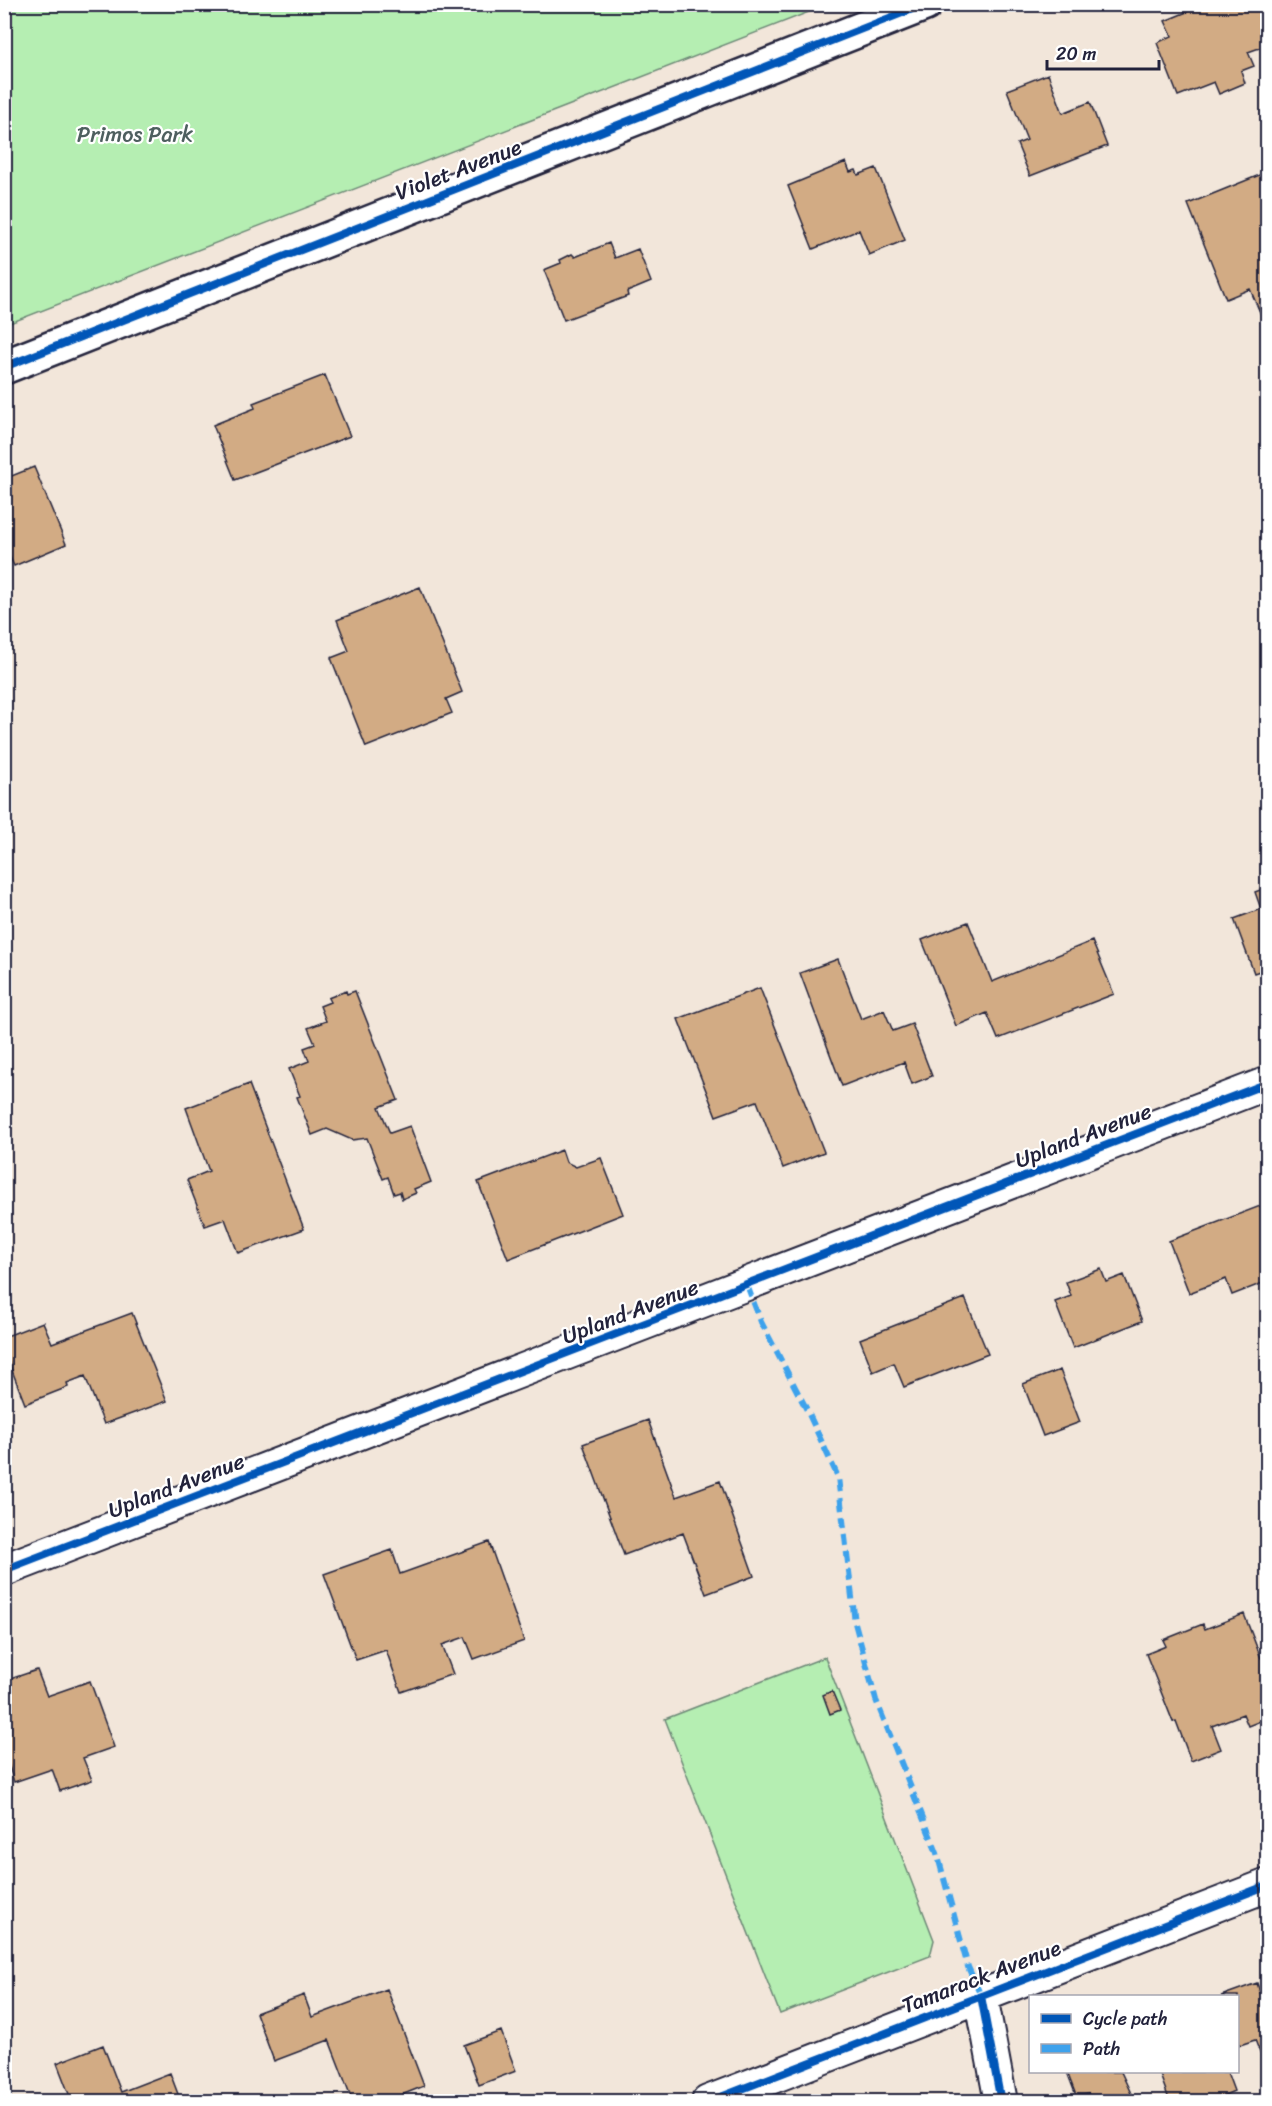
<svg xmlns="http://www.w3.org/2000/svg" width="1272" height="2106" font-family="Sriracha,sans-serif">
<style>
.green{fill:#b5eeb2;stroke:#6c8876;stroke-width:1.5}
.building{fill:#d2ab84;stroke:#22223b;stroke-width:1.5}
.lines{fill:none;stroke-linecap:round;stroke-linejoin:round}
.street-casing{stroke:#22223b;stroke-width:36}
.secondary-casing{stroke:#22223b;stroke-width:38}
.street{stroke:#fff;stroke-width:32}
.secondary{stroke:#fff;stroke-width:33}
.quiet{stroke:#3ea2ec;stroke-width:6;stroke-dasharray:12 6;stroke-linecap:butt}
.cycleway-casing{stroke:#fff;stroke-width:11}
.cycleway{stroke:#0057b8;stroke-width:8}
.labels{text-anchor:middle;stroke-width:4.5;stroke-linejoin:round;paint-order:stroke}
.park-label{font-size:22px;fill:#4e5f5f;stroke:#fff}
.street-label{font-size:22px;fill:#22223b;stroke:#fff}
</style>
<rect width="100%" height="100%" fill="#f2e6da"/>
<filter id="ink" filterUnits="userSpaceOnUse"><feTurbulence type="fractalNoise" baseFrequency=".0167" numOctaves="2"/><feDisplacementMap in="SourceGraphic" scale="12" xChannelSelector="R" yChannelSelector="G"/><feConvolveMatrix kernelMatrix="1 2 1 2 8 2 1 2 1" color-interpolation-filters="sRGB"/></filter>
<g filter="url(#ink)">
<path class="green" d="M5,4H827V5L5,325Z
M825,1657L934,1940L930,1956L780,2014L665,1719Z"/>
<path class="building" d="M1206,4H1268V45L1248,52L1254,66L1241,71L1245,83L1219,94L1214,82L1178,96L1157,43L1172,36L1165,21Z
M1048,74L1063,113L1090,102L1107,146L1030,176L1017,144L1027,140L1007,90Z
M846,162L850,172L856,170L858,175L876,168L905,240L869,255L859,230L813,249L788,186Z
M1262,174L1268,188V314L1262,317L1250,289L1226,299L1188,204Z
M609,243L615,258L638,249L651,282L627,292L628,296L564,320L544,270L561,263L560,260L572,254L575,257Z
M325,375L350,436L235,480L213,425L255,408L253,403Z
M34,467L66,544L14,566L4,544V479Z
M420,587L462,692L446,699L452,713L366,747L331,658L349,651L337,620Z
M1268,887V968L1254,973L1234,919L1261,909L1255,892Z
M968,922L992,982L1092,941L1114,994L998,1039L987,1013L956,1026L922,940Z
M838,959L861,1019L884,1010L893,1031L912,1024L932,1076L912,1084L904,1062L842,1086L800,973Z
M760,988L824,1152L783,1168L757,1101L716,1116L678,1019Z
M346,991L347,994L355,991L398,1100L379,1107L390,1133L410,1126L431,1182L414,1189L416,1193L402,1199L400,1192L394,1194L388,1177L383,1179L367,1138L352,1140L327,1129L312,1135L297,1097L300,1096L289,1069L309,1061L304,1048L315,1044L308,1028L326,1021L320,1006L330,1002L328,998Z
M249,1084L304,1229L238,1253L225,1219L205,1226L187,1180L209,1171L186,1108Z
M562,1150L566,1162L576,1167L601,1158L623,1214L508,1259L478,1182Z
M1268,1203V1281L1232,1295L1226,1279L1189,1293L1169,1241Z
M1101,1269L1106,1282L1124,1275L1142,1321L1073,1348L1055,1302L1071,1296L1066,1282Z
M965,1298L988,1354L904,1387L894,1363L873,1372L860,1339Z
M132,1313L167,1401L104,1424L85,1376L67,1383L68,1387L25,1404L4,1350V1337L43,1322L52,1343Z
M1060,1370L1080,1422L1043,1436L1023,1384Z
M648,1420L676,1497L720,1481L754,1576L706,1594L683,1533L624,1555L583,1444Z
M489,1542L524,1641L474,1659L465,1637L442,1645L453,1674L401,1692L386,1650L356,1660L324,1574L392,1550L400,1574Z
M1244,1614L1261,1658L1266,1656L1268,1659V1718L1248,1726L1243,1714L1212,1726L1221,1749L1191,1761L1176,1721L1173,1722L1146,1654L1166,1646L1163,1640L1203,1624L1205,1629Z
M37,1670L47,1696L90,1681L114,1747L83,1758L92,1780L60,1791L52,1769L14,1782L6,1757L4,1758V1681Z
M832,1691L840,1710L830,1714L823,1695Z
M1257,1983L1265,2007L1268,2006V2073L1255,2040L1240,2045L1238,2039V1996H1221Z
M387,1989L424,2086L384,2102H353L329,2040L274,2061L256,2013L304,1995L312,2017Z
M501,2031L516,2071L479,2085L464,2045Z
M103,2045L121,2092L170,2073L181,2102H72L57,2063Z
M1067,2072H1121L1135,2102H1091L1088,2094L1077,2098Z
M1159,2072H1227L1234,2091L1209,2102H1170Z"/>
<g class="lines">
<g class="street-casing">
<path id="street" d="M4,1570L1268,1083
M981,1996L1001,2102
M708,2102L1268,1885"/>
</g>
<g class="secondary-casing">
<path id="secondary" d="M4,367L925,4"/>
</g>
<use href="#street" class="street"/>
<use href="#secondary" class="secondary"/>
<path class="quiet" d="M747,1285L761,1322L807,1410L838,1477L855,1623L876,1700L937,1853L968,1967L981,1996"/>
<g class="cycleway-casing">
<path id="cycleway" d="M4,367L925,4
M4,1570L1268,1083
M981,1996L1001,2102
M708,2102L1268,1885"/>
</g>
<use href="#cycleway" class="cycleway"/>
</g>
</g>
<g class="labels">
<g class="park-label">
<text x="135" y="142">Primos Park</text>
</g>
<g class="street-label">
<text transform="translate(458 169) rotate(-21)" y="8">Violet Avenue</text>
<text transform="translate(1083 1135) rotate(-21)" y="8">Upland Avenue</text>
<text transform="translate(630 1311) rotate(-21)" y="8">Upland Avenue</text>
<text transform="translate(176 1485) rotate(-21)" y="8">Upland Avenue</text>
<text transform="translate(981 1976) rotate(-21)" y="8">Tamarack Avenue</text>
</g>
</g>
<rect width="1272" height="2106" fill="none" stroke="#fff" stroke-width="24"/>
<rect x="12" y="12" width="1248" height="2082" fill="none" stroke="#22223b" stroke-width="2" filter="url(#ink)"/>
<rect x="1029" y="1995" width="210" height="78" fill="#ffffff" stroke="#a7a7b1" stroke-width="1.5"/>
<rect x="1041" y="2014" width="30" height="9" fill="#0057b8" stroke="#a7a7b1" stroke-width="1.5"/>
<text x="1083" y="2025" font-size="18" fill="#22223b">Cycle path</text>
<rect x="1041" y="2044" width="30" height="9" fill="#3ea2ec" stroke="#a7a7b1" stroke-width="1.5"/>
<text x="1083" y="2055" font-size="18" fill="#22223b">Path</text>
<path d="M1047 60v9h112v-9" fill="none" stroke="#22223b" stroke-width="3"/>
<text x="1056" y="60" font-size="18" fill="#22223b" stroke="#ffffff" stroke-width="4.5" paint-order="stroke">20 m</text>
</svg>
